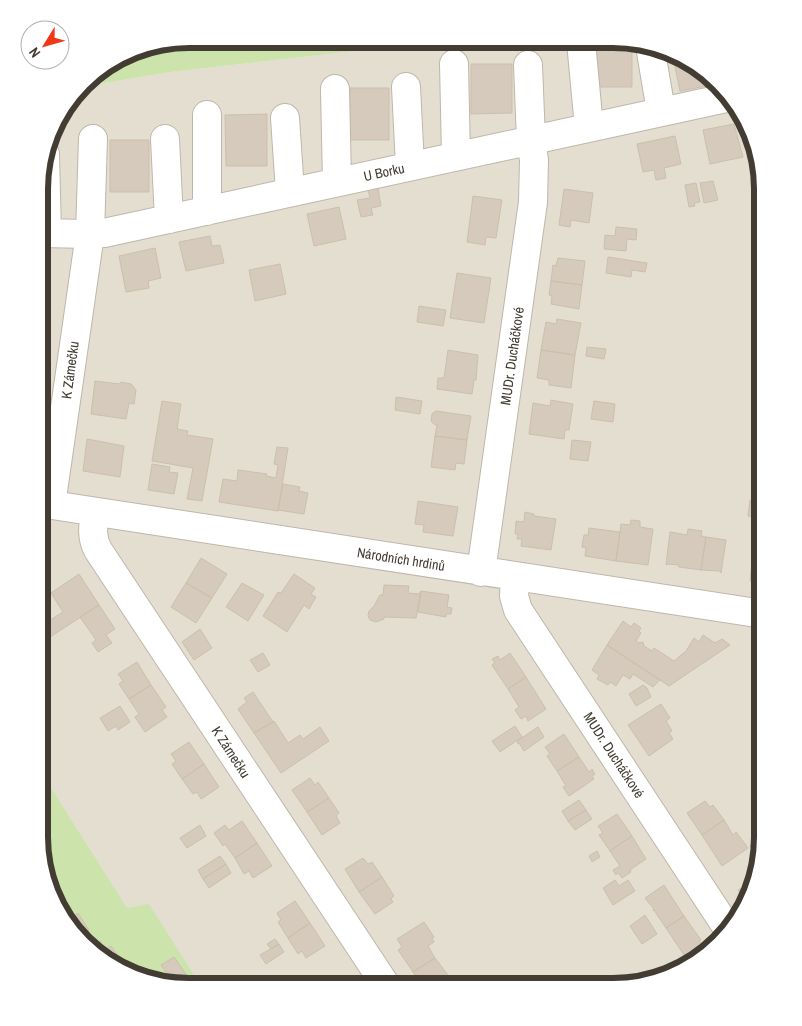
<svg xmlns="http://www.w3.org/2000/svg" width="802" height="1026" font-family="'Archivo Narrow',sans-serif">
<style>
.residential{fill:#e4ded1}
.green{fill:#cce4ac}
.building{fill:#d5cabb;stroke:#ccbfac}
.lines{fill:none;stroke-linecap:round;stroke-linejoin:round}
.minor-casing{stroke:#beb7a9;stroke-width:30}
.minor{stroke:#fff;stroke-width:28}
.labels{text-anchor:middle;stroke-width:4.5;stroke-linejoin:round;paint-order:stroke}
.street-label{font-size:14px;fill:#423c33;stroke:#fff}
.rim{fill:none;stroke:#423c33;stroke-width:6}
</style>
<rect width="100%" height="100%" fill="#f1ece3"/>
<path class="residential" d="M452,40H633L697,64L748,122L763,189V847L738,921L680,972L613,987L170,986L39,837L40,169L59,114L81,87L171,72Z"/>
<path class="green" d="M189,39L452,40L171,72L81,87L90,76L140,47Z
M39,769L127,908L149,904L201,986H170L105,962L54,904L39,837Z"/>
<path class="building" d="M593,40H632V87H593Z
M685,60L697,64L711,81L712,85L680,91L674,62Z
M471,64H512V113L471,114Z
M350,88H389V140H350Z
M267,114V166H226L225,115Z
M734,124L743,157L710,164L703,130Z
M675,136L681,164L664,168L666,178L656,180L654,170L643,172L637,144Z
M110,140H149V192H110Z
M713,181L718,200L704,203L700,183Z
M696,183L700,202L694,203L695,206L689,207L685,185Z
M378,188L381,206L371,208L373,215L361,217L357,200L370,198L368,190Z
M564,189L593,193L589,223L571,220L570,227L559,225Z
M473,196L502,200L496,238L486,237L485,245L467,242Z
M339,207L346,239L314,246L307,214Z
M616,227L637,229L636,240L627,239L626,251L604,249L605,235L615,236Z
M210,236L212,246L220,245L224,263L186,271L179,242Z
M155,248L161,278L148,281L149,288L126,292L119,256Z
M608,257L647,263L645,272L632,270L631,277L606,273Z
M558,258L585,261L582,285L551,281L553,265L556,266Z
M280,264L286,294L255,301L249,270Z
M457,273L491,278L484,323L450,318Z
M551,281L582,285L579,309L551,304L552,296L549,295Z
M419,306L446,310L443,326L417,322Z
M557,319L581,323L575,355L541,350L546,322L556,324Z
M587,347L606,349L604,359L586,356Z
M448,350L478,355L476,380H474L472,394L437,389L438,378H444Z
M541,350L575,355L571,388L549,385V380L537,378Z
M95,381L119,384L121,382L131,384L136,390L134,404L129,403L126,419L91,414Z
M396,397L422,401L420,414L395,410Z
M551,400L573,404L569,430H565L564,439L529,434L533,403L550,406Z
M162,401L181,404L177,429L188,431L187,435L213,439L202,501L187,499L193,468L152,461Z
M594,401L615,404L613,422L591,419Z
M436,411L471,416L467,440L435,436L437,425L434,424L431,421L432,414Z
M435,436L467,440L464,464L456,463L455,470L431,467Z
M87,439L124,446L120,477L83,471Z
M572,440L591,442L588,461L570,459Z
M277,447L288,448L278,511L219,502L223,479L237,481L238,470L267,474L266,476L276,478L278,465L274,464Z
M152,464L170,467L169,472L178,473L174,494L148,490Z
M283,484L300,487L299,491L308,493L304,514L278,510Z
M750,500L763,503L761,518L748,516Z
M418,501L458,507L453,536L423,532L424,525L415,524Z
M525,512L534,514V516L556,519L551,550L521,546L522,539H517L518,534H515L516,521L524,522Z
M631,520L640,521V527L653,529L648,565L616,561L621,524L630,525Z
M589,528L620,532L616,561L585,556L586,548L582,547L584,535H588Z
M688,529L702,531L701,536L706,537L701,570L679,567V565L668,564L666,565L670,532L687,535Z
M706,537L726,540L721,573L720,571L701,570Z
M754,544L763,546V583L750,581Z
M201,558L227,574L212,598L186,583Z
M79,574L99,605L41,643L39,639V627L63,612L51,593Z
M294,574L315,588L311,594L316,597L309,609L304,605L287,632L263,616L278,592L281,593Z
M186,583L212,598L196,623L171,607Z
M242,583L264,595L248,621L226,607Z
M384,585L409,586L408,593L419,594L421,591L416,618L384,617V619L376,622L370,620L368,616L369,611L374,606L380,595H383Z
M421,591L449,595L447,607L452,608L451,614H446V617L418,612Z
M99,605L115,629L106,635L112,643L98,652L92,643L96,640L80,617Z
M623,621L631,627L634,623L641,628L639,631L641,633L636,641L639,643L643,642L644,646L652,651L654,648L674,661L686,651L694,638L699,642L703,635L715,643L722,639L730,645L669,686L607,645Z
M200,629L212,648L194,660L182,642Z
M607,645L660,680L653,687L633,674L630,679L623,675L616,686L610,682L608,685L597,679L599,675L592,670Z
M263,653L270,665L258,672L250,660Z
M510,653L526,677L508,689L492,665L495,663L492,659L498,656L500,660Z
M137,662L151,685L129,699L119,684L123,681L118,674Z
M526,677L546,709L528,721L526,716L521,719L515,710L519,707L508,689Z
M151,685L166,707L162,710L167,717L145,732L135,717L139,714L129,699Z
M643,685L647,688L651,697L636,706L629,694Z
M253,692L273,722L254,733L238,709L247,702L244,698Z
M661,704L670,718L666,721L672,731L669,733L673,739L649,756L628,725Z
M120,706L130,722L118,730L116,726L108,731L100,718Z
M274,721L288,743L300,735L303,739L320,727L329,741L281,773L254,733Z
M515,726L522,737L500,752L492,741Z
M538,727L544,737L524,751L519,743L518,744L517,741Z
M564,734L579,757L557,771L547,756L550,754L545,747Z
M189,742L204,764L182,779L172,764L176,761L171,754Z
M579,757L589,772L592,769L595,774L592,776L594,779L569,796L563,787L566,786L557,771Z
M204,764L219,787L201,799L197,792L193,794L182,779Z
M310,778L315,785L318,782L329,798L307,812L292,790Z
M329,798L339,813L336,816L340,823L322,835L307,812Z
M579,800L586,810L568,821L562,811Z
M705,801L710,807L713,805L724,820L702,835L687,813Z
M586,810L592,819L575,830L568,821Z
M617,814L632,836L610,851L599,835L603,833L598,826Z
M724,820L733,835L736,832L748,848L722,866L702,835Z
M242,821L257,843L235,858L225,844L223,846L214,833L225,825L229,830Z
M200,825L206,836L187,848L180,838Z
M632,836L646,859L630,870L631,872L622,878L618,873L616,875L613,870L620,866L610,851Z
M763,837V847L761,853L757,856L750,846Z
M257,843L272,866L253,878L249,871L244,874L235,858Z
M597,851L600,857L592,862L589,856Z
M220,856L226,864L203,879L198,870Z
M363,858L368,864L372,862L382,877L359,892L345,869Z
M226,864L231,873L209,888L203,879Z
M382,877L394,896L391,899L393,902L375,914L359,892Z
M615,880L619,886L628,880L635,891L613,905L603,888Z
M751,882L745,900L738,890Z
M49,883L72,918L78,913L89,930L82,935L54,904Z
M664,885L684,916L666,928L654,910L653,911L654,909L645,898Z
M295,901L310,923L288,938L278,922L281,920L277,913Z
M645,915L657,934L642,944L630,926Z
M684,916L701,940L699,941L703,947L686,958L666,928Z
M424,922L434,937L432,938L434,942L428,946L435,958L413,972L398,950L402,947L397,939Z
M310,923L325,946L306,958L302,951L298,954L288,938Z
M275,939L279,944L271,949L267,944Z
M100,941L106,950L111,946L128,970L105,962L92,947Z
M279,944L284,952L266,964L260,955Z
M174,957L194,986H176L161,965Z
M435,958L454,983L449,987H423L413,972Z
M348,981L352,987L339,986Z"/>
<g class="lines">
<g class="minor-casing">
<path id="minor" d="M581,42L589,127
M650,46L661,111
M454,64L456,156
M406,87L410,166
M335,89L337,182
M207,115V211
M285,118L290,192
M165,139L169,219
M45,154L47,233
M40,233L90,234L104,233L726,98
M39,503L763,614
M51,505L90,234L93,139
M95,512C93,526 91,537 98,550L387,987
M481,572L533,202L534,160L531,140L528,65
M515,576L514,596L518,610L728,929"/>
</g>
<use href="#minor" class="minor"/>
</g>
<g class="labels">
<g class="street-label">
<text transform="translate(384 172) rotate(-12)" y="5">U Borku</text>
<text transform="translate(512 356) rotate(-82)" y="5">MUDr. Ducháčkové</text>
<text transform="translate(70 370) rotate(-82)" y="5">K Zámečku</text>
<text transform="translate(401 559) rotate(9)" y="5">Národních hrdinů</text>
<text transform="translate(231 752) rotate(57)" y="5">K Zámečku</text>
<text transform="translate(614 755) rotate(57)" y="5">MUDr. Ducháčkové</text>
</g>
</g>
<path d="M0 0H802V1026H0ZM189 48H613A141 141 0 0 1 754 189V837A141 141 0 0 1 613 978H189A141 141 0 0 1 48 837V189A141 141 0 0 1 189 48Z" fill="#fff" fill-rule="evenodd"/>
<path class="rim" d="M189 48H613A141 141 0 0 1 754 189V837A141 141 0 0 1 613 978H189A141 141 0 0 1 48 837V189A141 141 0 0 1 189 48Z"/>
<g transform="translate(45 45) rotate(233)"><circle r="24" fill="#ffffff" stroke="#b3b1ad"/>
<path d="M0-4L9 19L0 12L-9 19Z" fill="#f23618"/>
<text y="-8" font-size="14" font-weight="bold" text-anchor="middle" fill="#423c33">N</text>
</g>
</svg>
